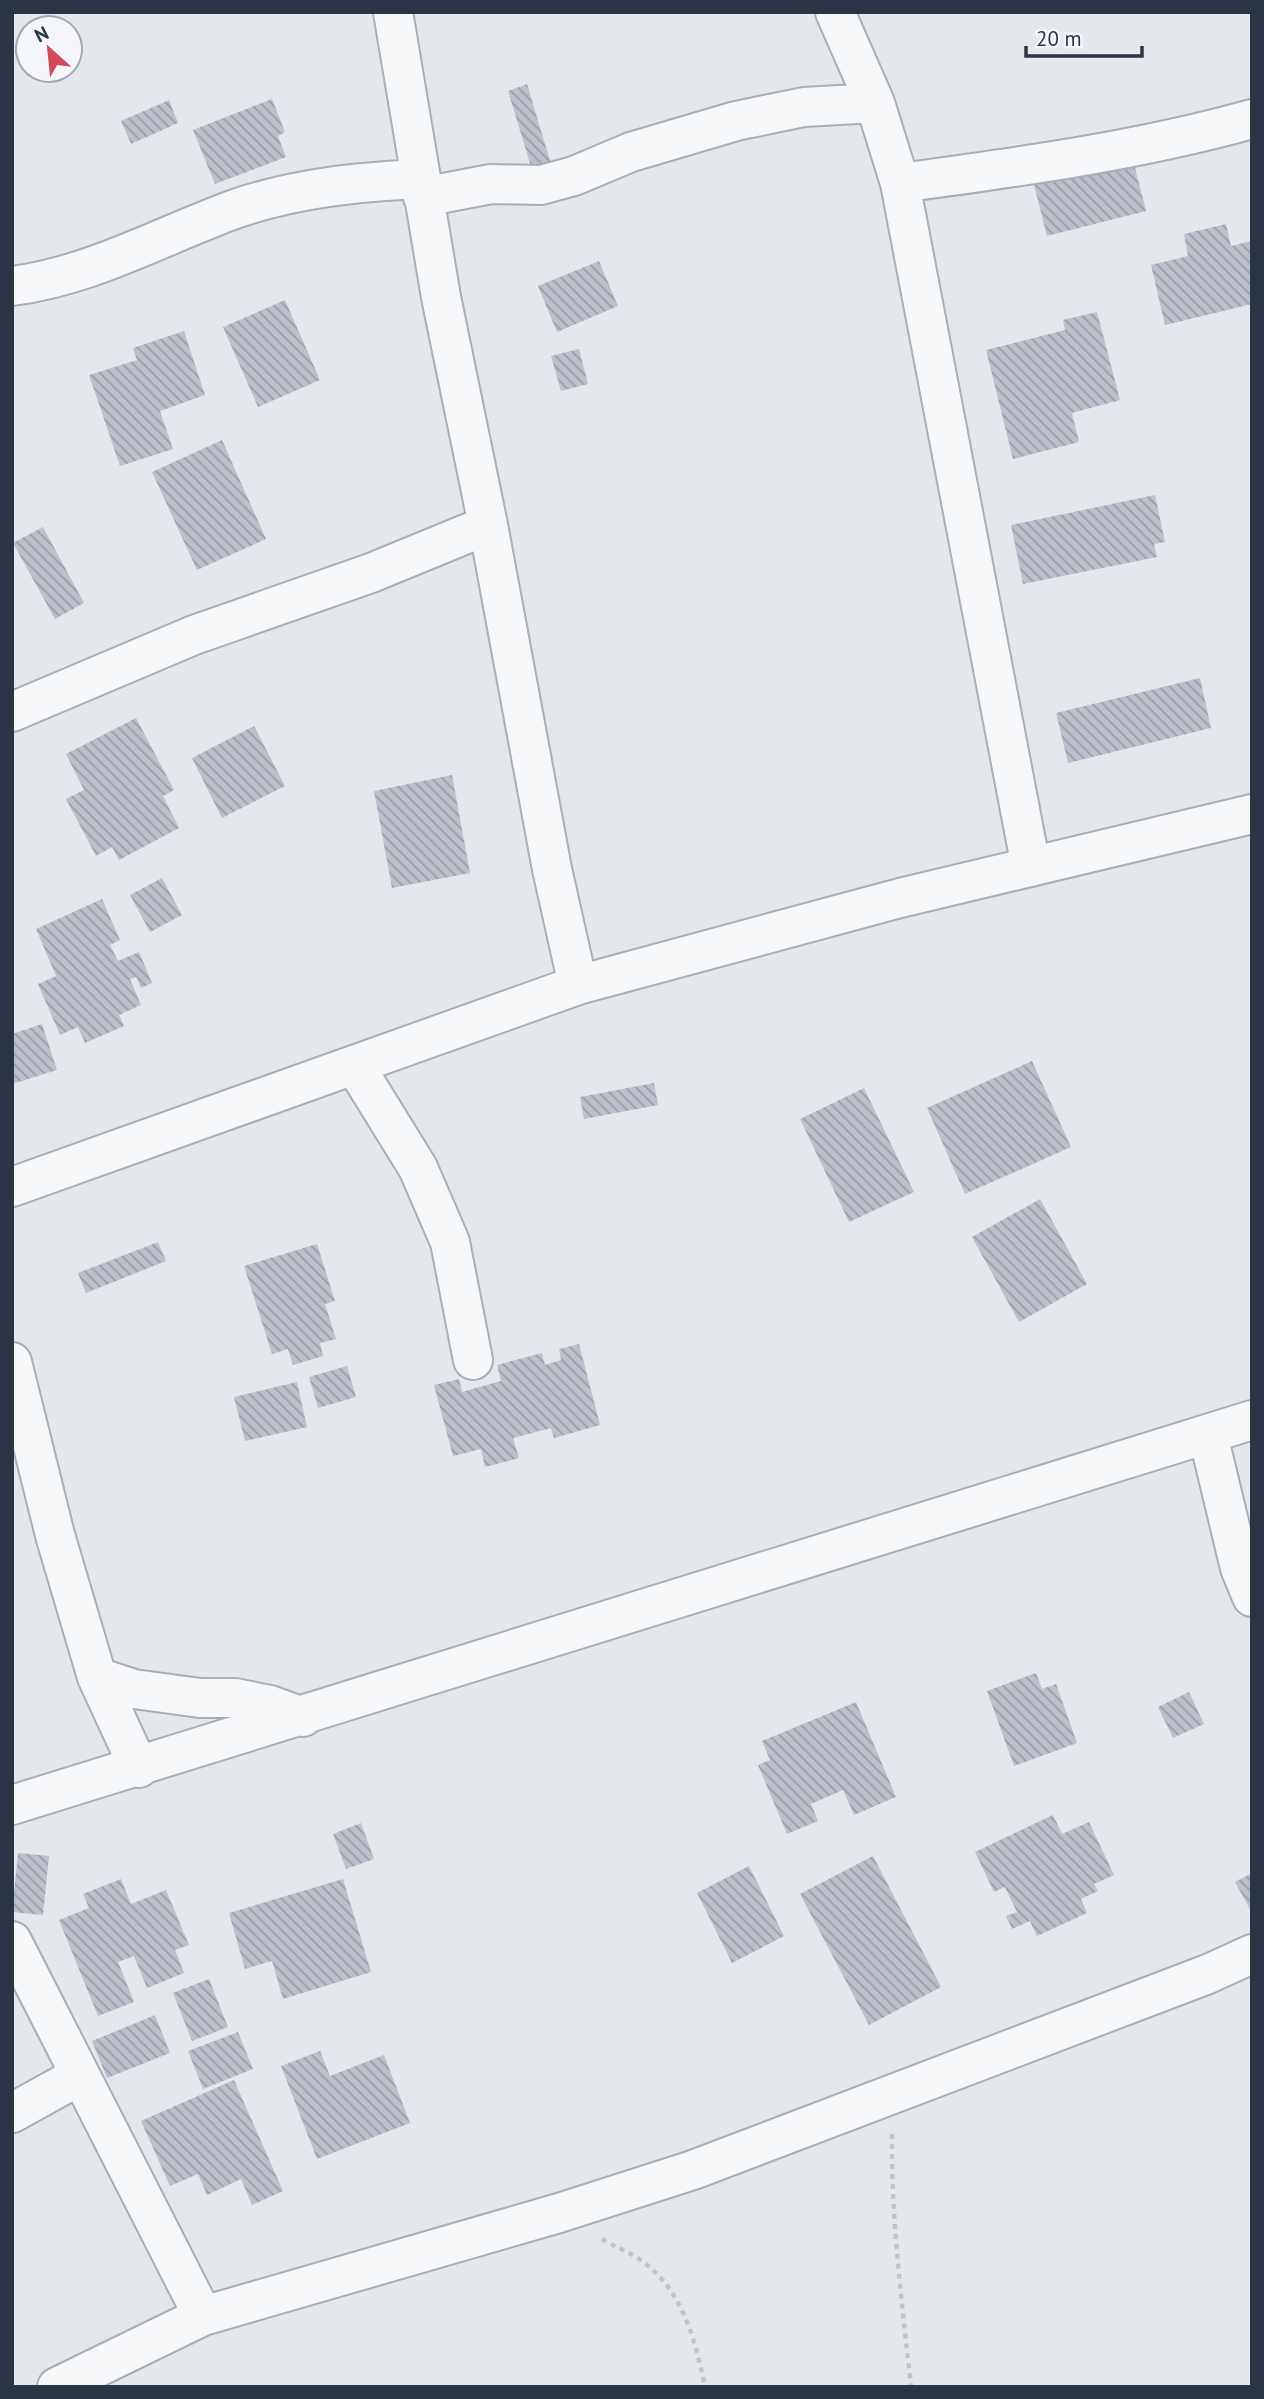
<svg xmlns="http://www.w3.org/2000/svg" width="1264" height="2399" font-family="'PT Sans',sans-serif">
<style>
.building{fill:url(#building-back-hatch)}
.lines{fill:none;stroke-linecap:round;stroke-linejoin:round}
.minor-casing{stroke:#a9aeb7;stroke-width:42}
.path{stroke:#c2c5cb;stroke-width:4.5;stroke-dasharray:5 5;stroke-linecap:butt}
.minor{stroke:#f7f8fa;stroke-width:38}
</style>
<defs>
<pattern id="building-back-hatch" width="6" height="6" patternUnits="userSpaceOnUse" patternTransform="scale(1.75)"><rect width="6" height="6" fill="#bbc0ca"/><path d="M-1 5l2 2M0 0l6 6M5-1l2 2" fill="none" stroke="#989da6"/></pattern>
</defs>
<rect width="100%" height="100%" fill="#e4e7ec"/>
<path class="building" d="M527,84L552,167L533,173L508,91Z
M272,99L285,132L278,136L286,157L215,184L193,130Z
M169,100L178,123L131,144L121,121Z
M1133,160L1146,211L1047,236L1034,185Z
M1226,224L1231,246L1252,241V304L1165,325L1151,265L1188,256L1184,234Z
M599,261L618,306L557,332L538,286Z
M285,300L320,380L258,407L223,327Z
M1097,312L1120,400L1072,413L1079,442L1013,459L986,350L1065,330L1063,320Z
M184,331L205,395L160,411L173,449L120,466L89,375L137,360L133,348Z
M579,349L588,384L561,391L551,356Z
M222,440L266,539L197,570L152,472Z
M1155,495L1165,542L1154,544L1157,557L1023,584L1011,525Z
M43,527L84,603L55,619L13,543Z
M1200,678L1211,728L1068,763L1056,713Z
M136,718L174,790L163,796L179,828L119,860L112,847L96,856L66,799L84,790L66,754Z
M254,726L285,786L222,818L192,758Z
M452,775L470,873L392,888L374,791Z
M162,878L182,915L150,932L130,895Z
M102,899L120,940L110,945L118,961L139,952L152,983L141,988L136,977L130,979L141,1005L119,1015L124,1026L85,1043L78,1027L60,1035L38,984L56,976L36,929Z
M42,1024L57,1070L12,1084V1034Z
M1032,1061L1071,1147L965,1194L927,1108Z
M654,1083L658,1105L584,1119L580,1097Z
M864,1088L914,1192L849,1222L800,1119Z
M1040,1199L1087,1284L1019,1322L972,1237Z
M158,1242L166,1261L86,1293L78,1273Z
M317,1244L335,1301L325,1304L336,1339L320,1343L323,1356L293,1365L288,1349L272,1354L244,1266Z
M579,1344L600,1425L554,1438L551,1428L513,1438L519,1458L485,1467L481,1449L453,1456L434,1385L459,1379L462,1392L501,1381L497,1365L542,1353L545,1365L561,1360L559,1349Z
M347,1366L356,1397L318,1408L309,1377Z
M297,1382L307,1427L245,1441L234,1397Z
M1036,1673L1042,1689L1056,1684L1077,1743L1014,1766L987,1691Z
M1189,1692L1204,1724L1173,1738L1158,1707Z
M856,1702L896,1797L854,1815L843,1790L811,1804L818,1821L787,1834L758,1765L770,1760L762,1741Z
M1053,1815L1062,1834L1089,1822L1114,1875L1094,1884L1098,1891L1081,1899L1087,1913L1037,1936L1030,1921L1012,1929L1006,1916L1017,1912L1005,1887L994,1892L975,1852Z
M361,1823L374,1859L346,1869L333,1834Z
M18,1853L49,1856L43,1915L12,1912Z
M873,1856L941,1987L869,2025L800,1894Z
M749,1866L784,1936L732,1963L697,1893Z
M1252,1873V1913L1235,1882Z
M121,1879L131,1904L166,1890L189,1945L175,1950L184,1973L147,1988L134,1956L118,1962L134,2002L98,2016L59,1920L89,1908L83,1894Z
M343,1879L371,1972L283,1999L272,1961L245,1969L229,1913Z
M209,1979L228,2027L192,2041L173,1993Z
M155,2015L170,2053L107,2078L92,2041Z
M238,2032L253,2069L203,2089L188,2051Z
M320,2051L330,2076L384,2055L410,2123L317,2159L281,2066Z
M234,2080L283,2191L252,2205L241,2179L207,2195L198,2174L170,2186L141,2121Z"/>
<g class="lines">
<g class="minor-casing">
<path id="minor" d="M393,12L441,297L488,525L552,869L578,985
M835,12L875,103L900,183L1031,867
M900,183C1019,167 1137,151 1252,119
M423,197L491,184L541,185L574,176L631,152L736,121L804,107L875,103
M12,286C91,276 161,236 235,209C296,188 357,182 420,179
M12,712L194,635L371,573L488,525
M355,1066L418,1168L450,1242L473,1360
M12,1187L578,985L900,898L1252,814
M12,1362L55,1535L97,1677L139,1768
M1208,1435L1240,1568L1252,1597
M97,1677L134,1689L200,1698H235L270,1705L303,1717
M12,1805L1252,1420
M12,1941L203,2316
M12,2113L79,2076
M57,2387L203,2316L559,2213L693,2170L1208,1974L1252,1954"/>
</g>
<path class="path" d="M892,2134C891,2219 902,2303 911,2387
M602,2239C613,2246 625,2250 636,2257C681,2285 695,2338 705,2387"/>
<use href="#minor" class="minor"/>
</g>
<rect width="1264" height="2399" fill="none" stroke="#2b3445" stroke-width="28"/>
<g transform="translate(49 49) rotate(333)"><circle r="33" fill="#f4f6f9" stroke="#a4a8b1" stroke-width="2"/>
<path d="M0-5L12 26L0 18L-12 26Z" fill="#d1495b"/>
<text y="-10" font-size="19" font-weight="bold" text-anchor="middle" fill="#2b3445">N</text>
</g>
<path d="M1026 46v10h116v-10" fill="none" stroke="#2b3445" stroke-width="3.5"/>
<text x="1036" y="46" font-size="21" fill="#2b3445" stroke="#f4f6f9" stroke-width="5" paint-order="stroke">20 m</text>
</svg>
